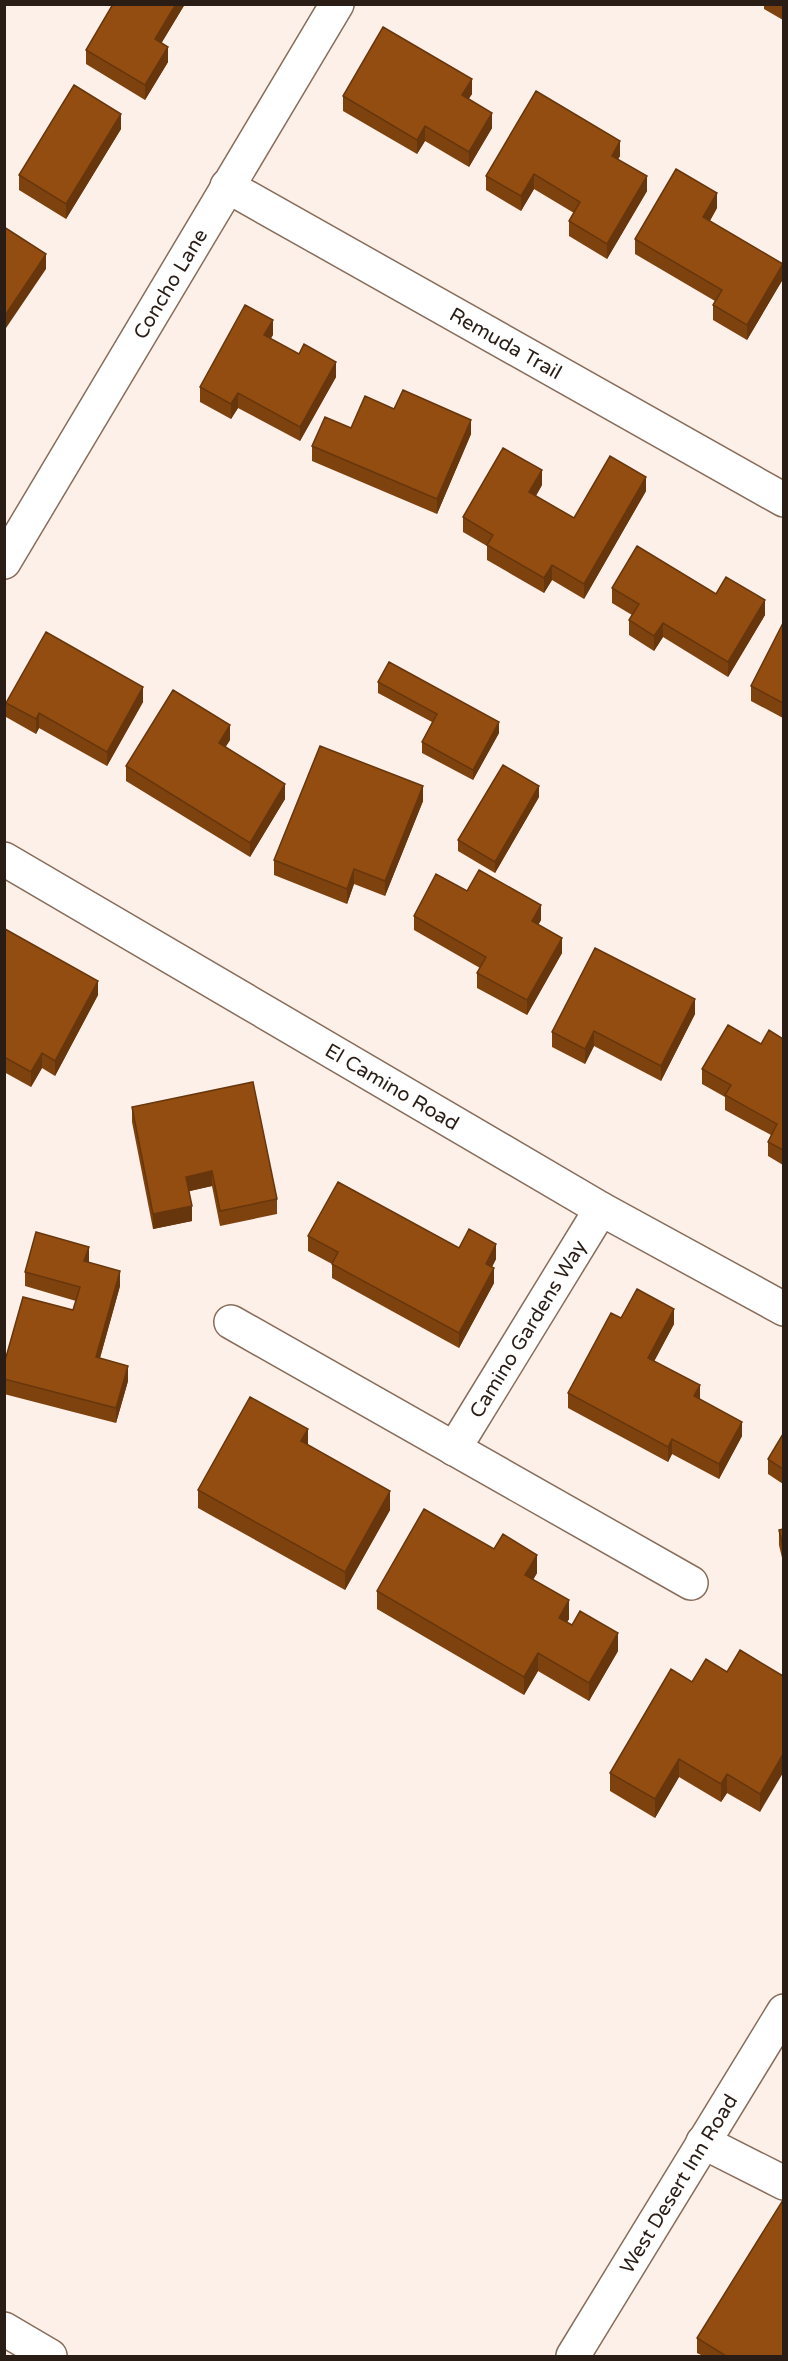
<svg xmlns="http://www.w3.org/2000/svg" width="788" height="2361" font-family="'Varela Round',sans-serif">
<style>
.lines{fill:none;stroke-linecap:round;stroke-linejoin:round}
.minor-casing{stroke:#886d5b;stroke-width:36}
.major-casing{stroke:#886d5b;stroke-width:36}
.minor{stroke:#fff;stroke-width:33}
.major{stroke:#fff;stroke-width:33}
.wall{fill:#7e420f}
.shaded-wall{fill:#67360c}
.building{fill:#934d11;stroke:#67360c;stroke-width:1.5}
.labels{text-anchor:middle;stroke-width:6;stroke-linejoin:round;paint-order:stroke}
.street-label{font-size:20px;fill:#291d16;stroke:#fdf0e8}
</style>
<rect width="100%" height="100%" fill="#fdf0e8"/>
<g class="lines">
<g class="minor-casing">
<g id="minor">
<path id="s1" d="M227,186L784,500"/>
<path id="s2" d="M4,562L337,4"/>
<path id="s3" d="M4,859L601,1209L784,1309"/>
<path d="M231,1322L691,1583"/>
<path id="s4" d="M454,1449L601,1209"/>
<path d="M703,2142L784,2183"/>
<path d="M4,2329L50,2356"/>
</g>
</g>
<g class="major-casing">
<g id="major">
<path id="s5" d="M573,2356L784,2011"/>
</g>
</g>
<use href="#minor" class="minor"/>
<use href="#major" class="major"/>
</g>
<path class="wall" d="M113,4H185L161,43L168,62L145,100L86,64V50Z
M764,4H783V20L764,9Z
M472,94L468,99L492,128L469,167L425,141L417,154L343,111V96Z
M121,129L66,219L19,190V175Z
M620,156L618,159L647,191L607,259L569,236V221L574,213L534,189L521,211L486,190V176Z
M717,208L710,221L783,279L747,340L713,320V305L715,301L635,254V239Z
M273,335L270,339L336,377L300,441L238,408L231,419L200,402V387Z
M394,409L471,434L437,514L312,461V446Z
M542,485L536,496L574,518L646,491L584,599L552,580L544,593L487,560V546L463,532V517Z
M612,588L716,594L765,615L728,677L663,637L654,651L629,635V620L632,615L612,603Z
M783,623V718L751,701V686Z
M378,682L499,733L473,780L422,753V742L432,722L378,693Z
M143,702L107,766L39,728L36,734L6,717V703Z
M230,740L225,747L285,799L250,857L126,781V766Z
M539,797L495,873L458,851V840Z
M423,801L385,896L354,884L347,904L274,875V860Z
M467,891L541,920L538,925L562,953L527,1015L477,988V973L480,968L414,930V916Z
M4,930L98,995L55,1076L42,1068L31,1087L4,1072Z
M695,1014L661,1081L594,1046L585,1064L552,1047V1032Z
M783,1039V1165L768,1156V1142L771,1135L725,1110V1097L702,1084V1069L761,1044Z
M132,1107L277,1199V1214L220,1226L212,1186L189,1191L192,1221L153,1229L132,1122Z
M308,1236L459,1248L496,1259L492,1267L494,1283L459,1348L332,1278V1264L308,1251Z
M89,1263L120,1286L100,1358L128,1381L116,1423L4,1394V1364L73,1310L76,1301L25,1286V1272Z
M621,1318L674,1324L654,1361L700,1399L742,1436L719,1479L672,1454L668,1462L568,1408V1393Z
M783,1434V1484L768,1474V1459Z
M308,1445L390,1510L345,1590L198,1508V1490Z
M783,1529V1562L779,1545V1530Z
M494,1549L537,1573L533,1580L569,1619L567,1622L618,1651L589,1701L538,1671L524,1695L377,1609V1591Z
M727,1672L783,1676L760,1812L727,1793L721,1802L679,1777L655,1818L610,1791V1773L692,1682Z
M697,2338L783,2356H703L697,2353Z"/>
<path class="shaded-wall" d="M176,4H185L155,54V39Z
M168,47V62L145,100V85Z
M472,79V94L462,110V95Z
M492,113V128L469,167V152Z
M121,114V129L66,219V204Z
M425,126V141L417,154V140Z
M620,141V156L612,170V156Z
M534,174V189L521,211V196Z
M647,176V191L607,259V244Z
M717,193V208L703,232V217Z
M46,254V269L4,331V317Z
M783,264V279L747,340V325Z
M273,320V335L264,350V335Z
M336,362V377L300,441V427Z
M238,393V408L231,419V404Z
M471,420V434L437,514V499Z
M542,470V485L529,507V492Z
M646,477V491L584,599V584Z
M552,565V580L544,593V578Z
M765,600V615L728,677V662Z
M663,623V637L654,651V636Z
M143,687V702L107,766V752Z
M39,713V728L36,734V719Z
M499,722V733L473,780V770Z
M230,725V740L219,758V743Z
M285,784V799L250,857V843Z
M423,786V801L385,896V881Z
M539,786V797L495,873V862Z
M354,869V884L347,904V889Z
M541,905V920L532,936V921Z
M562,938V953L527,1015V1000Z
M98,981V995L55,1076V1061Z
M695,999V1014L661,1081V1066Z
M594,1031V1046L585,1064V1049Z
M42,1053V1068L31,1087V1072Z
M212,1171V1186L186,1192V1177Z
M192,1206V1221L153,1229V1214Z
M496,1244V1259L486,1278V1264Z
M89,1247V1262L84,1276V1261Z
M494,1268V1283L459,1348V1333Z
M120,1271V1286L96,1372V1357Z
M674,1309V1324L648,1373V1358Z
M128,1366V1381L116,1423V1408Z
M700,1385V1400L694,1396Z
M742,1422V1436L719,1479V1464Z
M308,1429V1447L301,1441Z
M672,1439V1454L668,1462V1447Z
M390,1491V1510L345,1590V1572Z
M537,1555V1573L525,1593V1575Z
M569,1600V1619L559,1636V1618Z
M618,1633V1651L589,1701V1683Z
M538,1653V1671L524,1695V1677Z
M783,1754V1773L760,1812V1794Z
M679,1759V1777L655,1818V1799Z
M727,1774V1793L721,1802V1784Z"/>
<path class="building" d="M113,4H176L155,39L168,47L145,85L86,50Z
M383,27L472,79L462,95L492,113L469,152L425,126L417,140L343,96Z
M74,85L121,114L66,204L19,175Z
M536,91L620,141L612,156L647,176L607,244L569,221L580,202L534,174L521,196L486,176Z
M676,169L717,193L703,217L783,264L747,325L713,305L722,290L635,239Z
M4,227L46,254L4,317Z
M245,305L273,320L264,335L299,354L304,344L336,362L300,427L238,393L231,404L200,387Z
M403,390L471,420L437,499L312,446L325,417L351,428L365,396L394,409Z
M503,448L542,470L529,492L574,518L610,456L646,477L584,584L552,565L544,578L487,545L493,535L463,517Z
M637,546L716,594L726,577L765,600L728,662L663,623L654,636L629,620L639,604L612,588Z
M783,623V703L751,686Z
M46,632L143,687L107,752L39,713L36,719L6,703Z
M389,662L499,722L473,770L422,742L437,714L378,682Z
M173,690L230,725L219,743L285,784L250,843L126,766Z
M320,746L423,786L385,881L354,869L347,889L274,860Z
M503,765L539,786L495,862L458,840Z
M479,870L541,905L532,921L562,938L527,1000L477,973L486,957L414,916L436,874L467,891Z
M5,929L98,981L55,1061L42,1053L31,1072L4,1057Z
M595,948L695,999L661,1066L594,1031L585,1049L552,1032Z
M728,1025L761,1044L769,1030L783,1039V1150L768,1142L777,1124L725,1095L731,1085L702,1069Z
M253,1082L277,1199L220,1211L212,1171L186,1177L192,1206L153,1214L132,1107Z
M338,1182L459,1248L469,1229L496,1244L486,1264L494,1268L459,1333L332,1264L338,1252L308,1236Z
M36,1232L89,1247L84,1261L120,1271L96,1357L128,1366L116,1408L4,1379V1364L23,1297L73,1310L80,1287L25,1272Z
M637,1289L674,1309L648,1358L700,1385L694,1396L742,1422L719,1464L672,1439L668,1447L568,1393L611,1313L621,1318Z
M250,1397L308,1429L301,1441L390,1491L345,1572L198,1490Z
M783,1434V1469L768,1459Z
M424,1509L494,1549L503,1534L537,1555L525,1575L569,1600L559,1618L572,1625L580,1611L618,1633L589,1683L538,1653L524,1677L377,1591Z
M783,1529V1547L779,1530Z
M740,1650L783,1676V1754L760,1794L727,1774L721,1784L679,1759L655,1799L610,1773L671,1669L692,1682L706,1659L727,1672Z
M783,2200V2356H726L697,2338Z"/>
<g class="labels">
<g class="street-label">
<text dy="7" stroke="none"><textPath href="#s2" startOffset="324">Concho Lane</textPath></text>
<text dy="7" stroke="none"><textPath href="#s1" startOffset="320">Remuda Trail</textPath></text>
<text dy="7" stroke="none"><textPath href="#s3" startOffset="450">El Camino Road</textPath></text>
<text dy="7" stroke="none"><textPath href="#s4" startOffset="141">Camino Gardens Way</textPath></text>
<text dy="7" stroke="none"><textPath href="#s5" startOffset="202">West Desert Inn Road</textPath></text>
</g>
</g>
<rect width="788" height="2361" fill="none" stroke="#291d16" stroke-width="12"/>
</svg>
